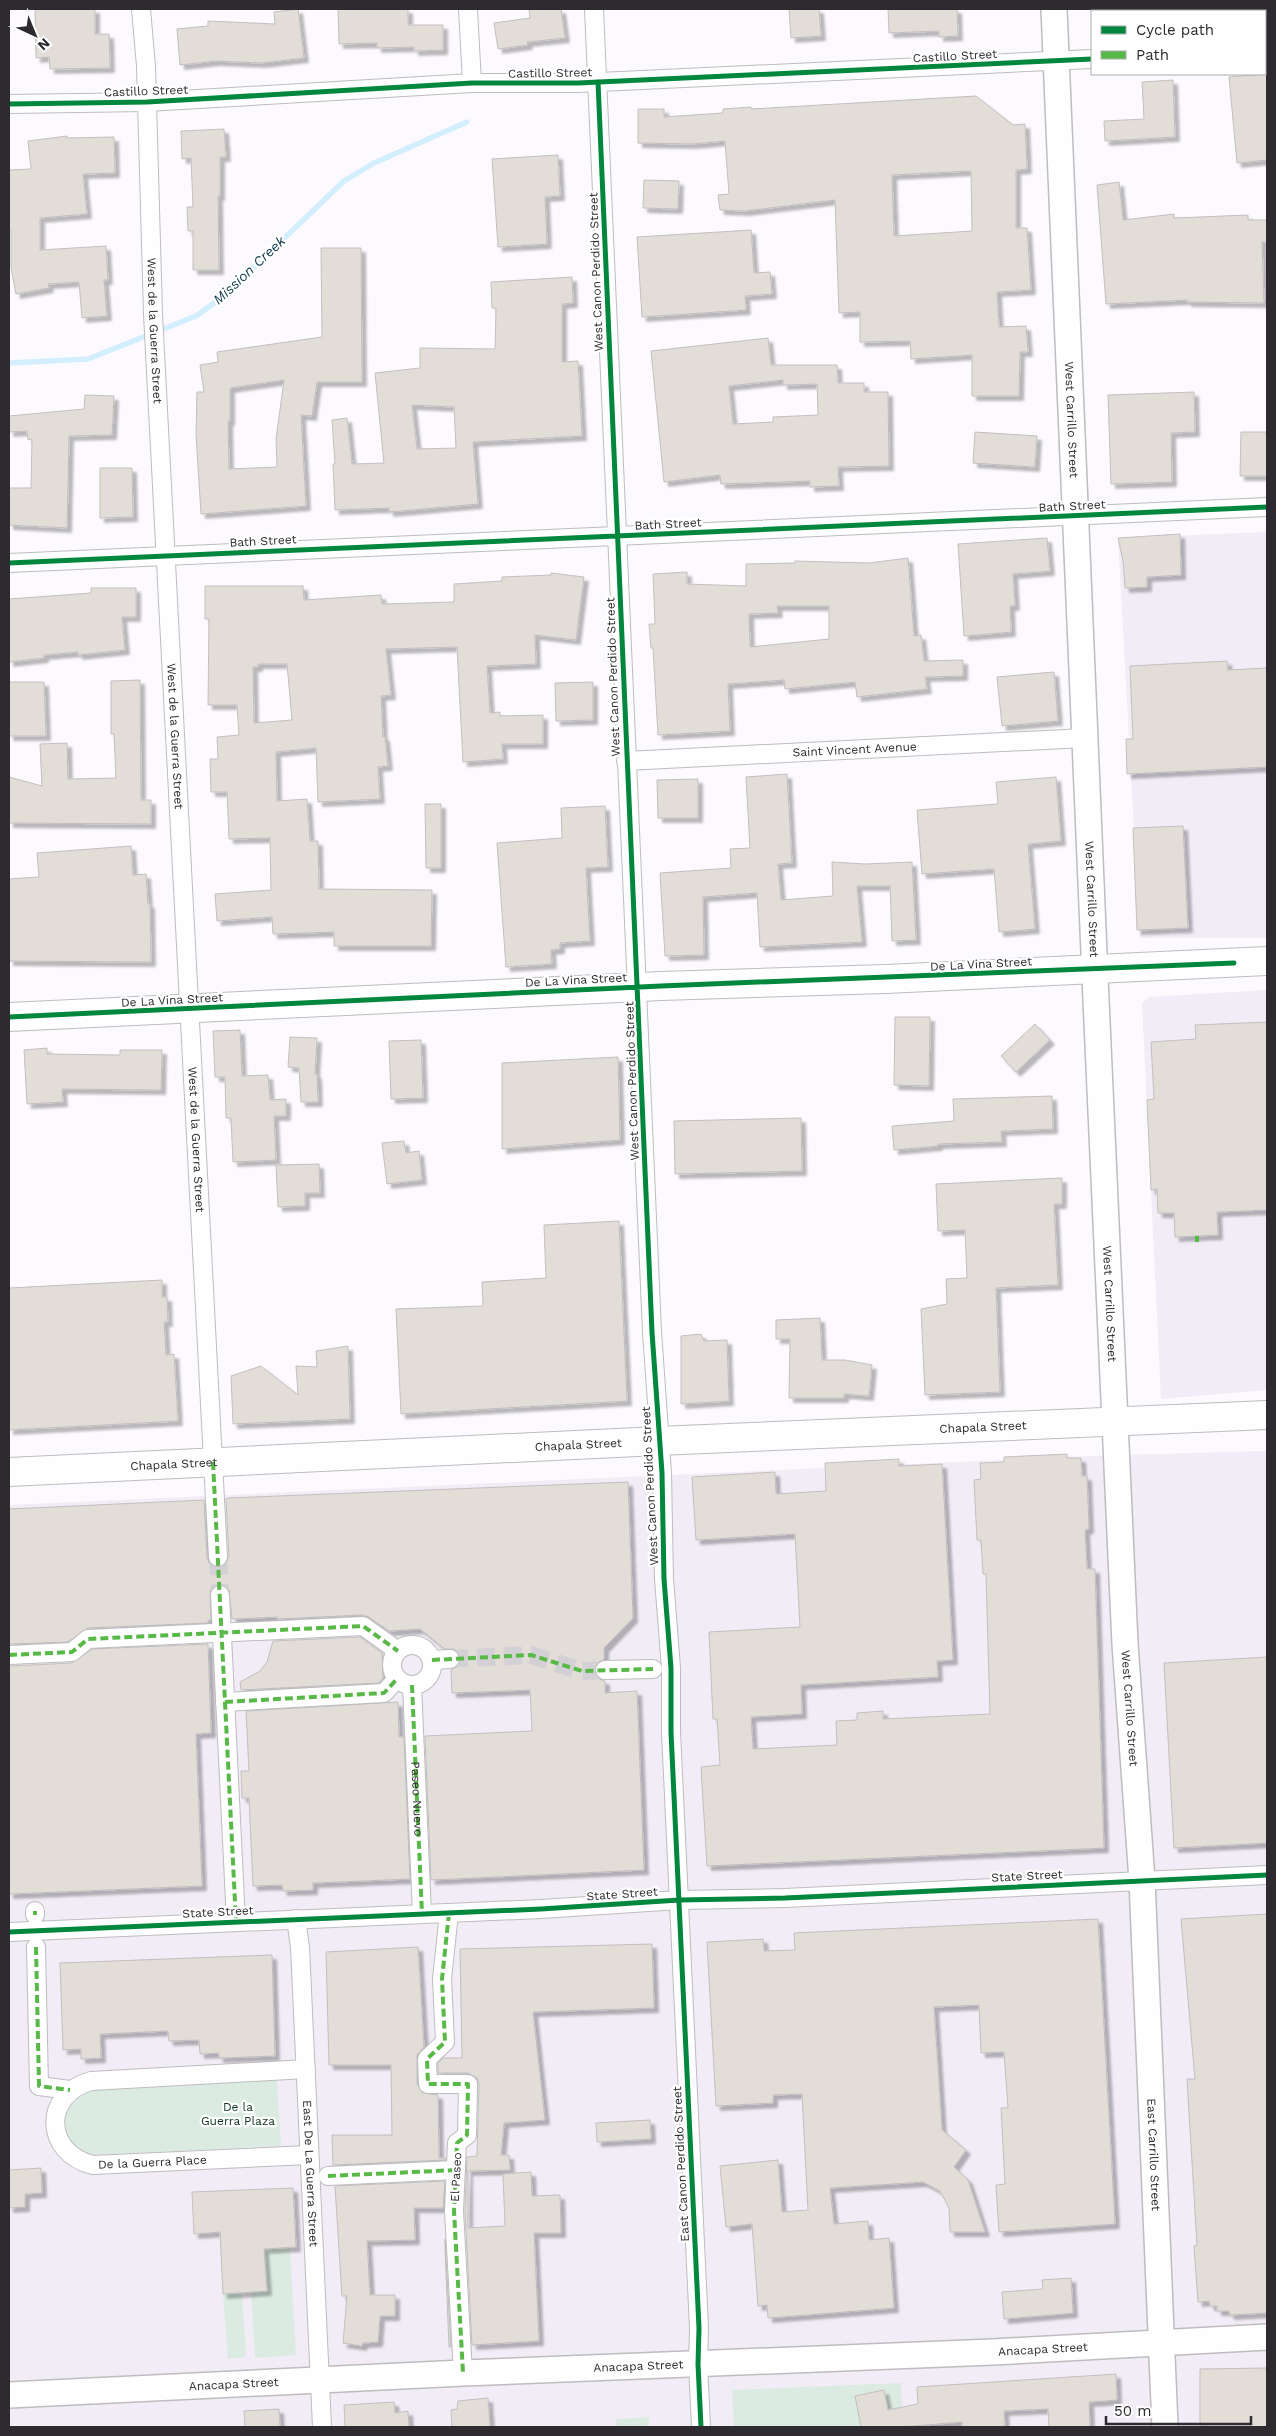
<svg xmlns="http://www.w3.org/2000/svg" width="1276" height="2436" font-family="'Work Sans',sans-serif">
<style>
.built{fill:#f1ecf5}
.green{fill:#dcebe2}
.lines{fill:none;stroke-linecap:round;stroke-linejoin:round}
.stream{stroke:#d3effd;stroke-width:5.5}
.building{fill:#e3ddd8;stroke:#c1bfbf;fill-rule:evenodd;filter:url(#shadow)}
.street-tunnel{stroke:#d3d1d5;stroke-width:18;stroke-dasharray:18 9;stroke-linecap:butt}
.street-casing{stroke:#bdbcbf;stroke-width:20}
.secondary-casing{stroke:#bdbcbf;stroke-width:28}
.primary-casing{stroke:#bdbcbf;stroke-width:30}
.street{stroke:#fffeff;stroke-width:18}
.secondary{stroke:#fffeff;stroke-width:25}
.primary{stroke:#fffeff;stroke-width:28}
.quiet{stroke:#58b947;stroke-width:4;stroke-dasharray:8 4;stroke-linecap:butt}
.cycleway-casing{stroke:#fff;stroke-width:8}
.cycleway{stroke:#00873e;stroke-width:5}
.labels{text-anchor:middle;stroke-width:4.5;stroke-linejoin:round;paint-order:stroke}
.street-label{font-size:12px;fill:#2d2b2f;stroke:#fff}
.park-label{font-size:12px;fill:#0d321f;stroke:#fff}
.water-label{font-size:14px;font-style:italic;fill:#0f3b4b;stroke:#fff}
</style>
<defs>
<filter id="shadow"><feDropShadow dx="4.5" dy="4.5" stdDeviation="1" flood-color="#0004"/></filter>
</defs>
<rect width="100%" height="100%" fill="#fcfafe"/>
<path class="built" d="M1267,532V938H1140L1118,538Z
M1267,990V1390L1161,1399L1142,1003L1149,997Z
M1267,1451V2427H9V1505L1088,1456Z"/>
<path class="green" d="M277,2079L281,2146L94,2155C56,2146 55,2101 93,2089Z
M290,2247L296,2355L255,2358L251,2292L267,2291L264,2249Z
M242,2293L246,2357L228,2359L223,2294Z
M901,2383L903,2427H734L732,2390Z
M649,2417V2426L616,2427V2419Z"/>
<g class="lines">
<path class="stream" d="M9,363L88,359L196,316L224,296L344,181L374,163L467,122"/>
</g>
<path class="building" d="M35,9H95V34H109L110,68L50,69L49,57L36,58Z
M298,9L304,58L261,63L216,61L180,65L177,29L208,26V21L275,24L274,12Z
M338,9H408V25H443V50L414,51V47L377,48V43L339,44Z
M529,9H561L565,38L527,42L528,45L498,49L494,23L530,18Z
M789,9H819L821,36L791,38Z
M888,9H957L958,36L939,37V31L889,33Z
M1267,74V160L1237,163L1229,77Z
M1173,80L1175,137L1105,141L1104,121L1144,119L1142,82Z
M976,96L1013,125L1025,124L1027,169L1016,170V228H1027L1031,290L997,292L999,327L1026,326L1028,352H1020L1019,396H972V355L911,359L910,341L860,342V312L839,313L835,200L745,211L720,210L718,195L729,194L725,141L692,144L638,143V109H664V117L723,113V109L751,107V109ZM971,171L972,231L894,236L892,175Z
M224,129L226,157H220V196H218L219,270H193V231H188L187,207H193L191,158L182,159L181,131Z
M67,136V138L114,137L115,173L83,174L87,214L40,218V250L106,246L108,280H104L107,316L82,318L79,282L48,284L49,288L16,294L11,268V230H9V170L31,169L28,141Z
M558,155L560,196L545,197L547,244L498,247L492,159Z
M644,180L679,181L678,209L643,208Z
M1119,182L1123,220L1174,214V218L1248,215V220H1267V242H1262L1264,303L1187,302V300L1106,304L1097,185Z
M751,230L754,273L770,272L772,294L745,296L746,310L642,317L637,237Z
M321,248H361L362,382H317L312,416L301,415L306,506L201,514L196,434L197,392H204L200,365L218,362L217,352L322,337ZM284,380L276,439L277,467L229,469L228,421H230V388Z
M572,277L573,303L562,304V362L578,361L582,436L473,442L478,504L389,512V508L335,510L333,464H335L332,420L347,418L352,464L384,463L375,373L420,368V348L495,349L496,308H492L491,282ZM412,405L454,407L456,448L417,449Z
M768,338L771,365H837L838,383H864V392H888L889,466L838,467L839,486L810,487V481L721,484L720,475L664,482L651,351ZM783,380V385L817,384L818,415L773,417V422L733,424L729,386Z
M1194,392L1195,432L1171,433L1172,482L1111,484L1108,395Z
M85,395L114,396L112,435L69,436L67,528L9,525V488H31L32,439L28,440L27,431L9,432V416L84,409Z
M975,432L1037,436L1035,467L973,463Z
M1241,432H1267V476H1240Z
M100,468H132L133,517L100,518Z
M1180,534L1181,575L1147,577V587L1125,588L1123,561L1118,538Z
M1047,538L1050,571L1013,574L1015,606H1010L1011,632L964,636L958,544Z
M908,558L914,636L921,635L924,661L963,660V676L925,677L927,689L857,697L855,682L785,689L784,680L728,684L730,731L658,735L653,648H651L649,624H655L653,574L687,572V584L746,586V564L795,563V561L869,563ZM777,606H829V639L750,647L749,614L778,613Z
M551,573L584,577L576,640L535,635L536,664L487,666L490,713L500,712V716L543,715V744H502L503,759L463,762L457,647L386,649L391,695L381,696L383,737H385L388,766L378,767L380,799L318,802L316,748L276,752L277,801L307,799L310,841H318L319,889L432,890L431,946H334V932L273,934L272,917L217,921L215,894L271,890L270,838L229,839L227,792H211L210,759H218L217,737L239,735L237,705H208L209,619H205V586H303L304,600L381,595L382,604L454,602V584L502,581V577L551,575ZM258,664H287L292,720L254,723L253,667H258Z
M91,588H136V617H122L125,650L78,655V652L44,655V658L9,662V599L91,593Z
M1227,661L1228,670L1267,668V767L1127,774L1126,739H1133L1130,666Z
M1054,672L1058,721L1002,726L997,677Z
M140,680L141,800H151V824L9,823V777L42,786L40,744L67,743L68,779L116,778L114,734H111V681Z
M9,682H44L46,736H9Z
M593,682V720L556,721L555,683Z
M787,774L792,863L778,864L781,900L833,896L832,862L866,864L912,862L916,940L892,941L890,886H857L862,942L760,947L757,893L703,897L704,955L665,956L660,873L731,868L730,849L750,848L746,777Z
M1056,777L1061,841L1028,844L1035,929L999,932L994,869L922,874L917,810L998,804L996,782Z
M698,779V818H658L657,780Z
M425,804H441V868H426Z
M605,806L608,867L586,868L590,941L560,943V949L551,950L552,964L506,967L497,843L562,838L561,808Z
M1183,826L1188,928L1137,930L1133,828Z
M131,846L133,875L146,874L148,904H150L151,962L9,961V879L39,877L37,853Z
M895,1017H930L929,1086L894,1085Z
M1267,1022V1210L1217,1212L1218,1235L1175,1237L1174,1213H1158L1157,1189L1151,1190L1147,1100L1154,1099L1151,1042L1196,1039L1195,1025Z
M1035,1024L1050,1040L1016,1072L1001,1056Z
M240,1030L242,1076L268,1075L270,1100L286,1099V1116H274L276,1160L233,1162L231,1118H226L225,1077H215L213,1031Z
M290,1037L317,1038L315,1074H317L318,1102H301L299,1068L288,1067Z
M421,1040L423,1098L391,1099L389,1041Z
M47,1048V1054L120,1055V1050H162L161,1090L62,1089L63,1102L27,1104L24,1050Z
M618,1057L620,1140L502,1149V1063Z
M1052,1096L1053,1129L1001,1131L1002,1142L938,1144V1146L894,1150L892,1126L954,1121L953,1099Z
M801,1118L802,1171L675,1174L674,1121Z
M404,1141L406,1153L419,1151L422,1180L387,1184L382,1143Z
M319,1164L320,1193H305V1206L278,1207L276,1165Z
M1062,1178V1204H1054L1058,1285L996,1288L1000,1392L925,1395L921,1309L947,1304L946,1279L967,1278L965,1230L938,1231L936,1184Z
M619,1221L627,1401L401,1414L396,1309L483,1306L482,1282L546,1278L544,1225Z
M162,1280V1297H167L168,1322H164L166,1355L174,1354L178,1421L9,1430V1288Z
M820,1318L822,1360H845L872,1365L869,1396L844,1394V1398H789L790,1339H776V1320Z
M701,1334L704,1341L727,1340L729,1401L681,1404V1336Z
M348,1346L350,1419L233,1424L231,1376L261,1366L298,1395L296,1366L317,1367L316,1351Z
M1067,1454V1458H1081L1082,1476H1087L1089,1529L1085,1530L1087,1569H1095L1104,1848L707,1866L701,1767L720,1765L717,1719H713L709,1632L800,1627L795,1534L696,1540L692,1477L775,1472L776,1494L826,1491L825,1463L899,1459V1466L942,1464L953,1660L937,1661L938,1677L801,1685L802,1714L751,1717L753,1749L837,1745L836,1721L857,1720V1713L883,1711V1719L990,1714L986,1574H983L981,1540H977L974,1480L981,1479L980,1463L1004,1462V1457Z
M628,1482L633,1618L604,1648V1659L596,1664L594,1671L599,1679L605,1681V1693L637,1691L644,1870L431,1880L425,1736L532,1731L530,1690L452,1693L451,1670L459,1664V1654L454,1649H445L420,1629L389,1631L369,1617L362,1615L277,1619L278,1617L232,1619L229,1590L220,1584L210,1591L211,1620H208V1623L88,1628L68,1642L9,1644V1509L204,1500L207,1558L209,1563L218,1568L224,1566L229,1557L226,1499L228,1498Z
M360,1637L382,1653L383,1678L379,1683L241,1690L240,1682L260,1671L267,1662L273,1641Z
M208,1644L211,1733L196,1734L202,1886L9,1894V1666L72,1663L92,1649Z
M1267,1657V1843L1174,1848L1164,1663Z
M398,1702L399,1737H404L410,1879L313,1883V1890L283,1891L282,1885L253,1886L249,1798H242L241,1771H249L246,1711Z
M1267,1914V2313L1230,2315L1229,2311H1217V2306H1210L1209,2301L1198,2302L1194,2246L1197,2245L1187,2079H1195L1181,1919Z
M1098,1919L1115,2224L999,2232L996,2185L1005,2184L1001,2108H1008L1004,2052L981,2053L979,2005L934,2007L942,2130L966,2150L954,2167L968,2180L985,2232H950L949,2208L940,2191L923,2182L830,2188L834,2224L868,2221L869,2240L889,2238L894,2308L768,2318L767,2305L758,2306L752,2224L726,2227L720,2166L778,2160L782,2212L808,2210L802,2094L773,2095V2103L716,2106L707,1942L763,1939L764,1951L795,1950L794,1933Z
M652,1944L654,2008L533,2012L545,2120L504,2123L501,2155H509L510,2170L468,2171V2228L505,2226L503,2174L531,2172L532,2196L560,2195L561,2233H534L539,2341L472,2345L465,2211L467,2157L477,2156L479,2084L477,2078L468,2073H438V2063L443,2058H462L460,1949Z
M418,1947L424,2047L417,2055V2084L423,2093L438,2095L439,2158H446V2160L333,2165L332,2135H392L391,2065H329L326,1952Z
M272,1955L275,2056L219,2058V2053L200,2054L199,2040L169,2041L168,2031L100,2034L101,2058L81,2059V2049L63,2050L60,1963Z
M650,2120L651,2139L597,2142L596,2123Z
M41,2168L42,2193L25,2194V2207L9,2208V2170Z
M445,2181L443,2208H414L415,2240L367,2241L370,2295H395V2316H380L378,2342L363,2343L362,2346L343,2343L347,2296H342L335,2186Z
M293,2188L296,2247L264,2249L267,2291L223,2294L220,2232L194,2234L192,2192Z
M445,2239L451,2347H449L445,2249Z
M1071,2278L1073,2313L1004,2319L1002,2292L1043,2289L1042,2280Z
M1267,2368V2427H1200V2369Z
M1116,2374L1117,2400L1089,2402L1090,2427H1049L1048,2409L1004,2411L1005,2427H962V2422L901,2427H861L855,2396L884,2390L888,2410L918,2404L917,2387Z
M488,2398L490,2427H452L451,2410L457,2409L458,2401Z
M394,2402L395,2413L408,2411L409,2427H345L344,2405Z
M279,2409L280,2427H245L244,2411Z"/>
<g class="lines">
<path class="street-tunnel" d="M218,1557L220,1595
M450,1659L531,1655L582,1671L605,1670"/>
<g class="street-casing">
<g id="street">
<path id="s1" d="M141,9L146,66L153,314L218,1557"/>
<path d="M468,9L472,83"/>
<path d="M594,9L652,1332L662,1473L664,1579L671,1668V1732L699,2328L698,2364L701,2427"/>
<path d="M1265,52H1267"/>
<path d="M9,104L147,102L472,83H578L1092,59"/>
<path d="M9,563L1267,507"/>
<path id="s2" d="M626,761L1084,738"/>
<path d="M220,1595L236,1922"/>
<circle cx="412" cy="1665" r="20"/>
<path d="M9,1655L72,1652L88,1639L363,1626L398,1651"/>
<path d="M432,1660L450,1659"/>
<path d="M605,1670L653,1669"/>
<path id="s3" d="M412,1685L422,1914"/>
<path d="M225,1702L384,1693L397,1679"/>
<path d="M35,1911V1915"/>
<path d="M449,1913L442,1979L445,2042L427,2059L428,2084H468L467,2135L457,2143L454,2211L463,2373"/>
<path id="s4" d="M296,1919L300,1947L322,2427"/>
<path d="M9,1932L541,1909L679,1900L785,1898L1267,1875"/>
<path d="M36,1947L39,2086L70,2090"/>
<path id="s5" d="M306,2069L91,2081C42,2095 44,2153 93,2165L309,2155"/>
<path d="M328,2176L456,2170"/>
</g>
</g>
<g class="secondary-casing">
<g id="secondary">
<path id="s6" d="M1054,9L1096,1000L1125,1644L1142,1880L1165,2427"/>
<path id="s7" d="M9,2395L463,2373L993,2352L1267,2337"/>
</g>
</g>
<g class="primary-casing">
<g id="primary">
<path d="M9,1017L661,986L886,979L1267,961"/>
<path id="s8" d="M9,1472L658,1441L1267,1415"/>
</g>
</g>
<use href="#street" class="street"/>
<use href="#secondary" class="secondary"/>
<use href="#primary" class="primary"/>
<path class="quiet" d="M1197,1236V1242
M213,1462L236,1922
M9,1655L72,1652L88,1639L363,1626L398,1651
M432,1660L531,1655L582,1671L653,1669
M412,1685L422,1914
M225,1702L384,1693L397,1679
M35,1911V1915
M449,1913L442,1979L445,2042L427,2059L428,2084H468L467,2135L457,2143L454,2211L463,2373
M36,1947L39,2086L70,2090
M328,2176L456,2170"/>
<g class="cycleway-casing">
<path id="cycleway" d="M598,82L652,1332L662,1473L664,1579L671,1668V1732L699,2328L698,2364L701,2427
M9,104L147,102L472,83H578L1092,59
M9,563L1267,507
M9,1017L661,986L1234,963
M9,1932L541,1909L679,1900L785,1898L1267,1875"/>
</g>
<use href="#cycleway" class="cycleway"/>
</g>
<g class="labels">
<g class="street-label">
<text transform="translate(955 56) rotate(-3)" y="4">Castillo Street</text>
<text transform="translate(550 73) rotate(-1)" y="4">Castillo Street</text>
<text transform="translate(146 91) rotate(-2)" y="4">Castillo Street</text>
<text transform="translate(596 272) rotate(-92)" y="4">West Canon Perdido Street</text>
<text dy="4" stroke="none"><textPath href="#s1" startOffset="322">West de la Guerra Street</textPath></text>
<text dy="4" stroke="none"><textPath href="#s6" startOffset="411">West Carrillo Street</textPath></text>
<text transform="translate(1072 506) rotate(-3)" y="4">Bath Street</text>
<text transform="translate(668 524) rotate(-3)" y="4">Bath Street</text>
<text transform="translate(263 541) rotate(-3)" y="4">Bath Street</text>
<text transform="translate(613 677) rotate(-92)" y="4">West Canon Perdido Street</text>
<text dy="4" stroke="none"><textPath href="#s1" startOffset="728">West de la Guerra Street</textPath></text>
<text dy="4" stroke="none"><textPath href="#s2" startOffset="229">Saint Vincent Avenue</textPath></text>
<text dy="4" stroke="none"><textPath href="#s6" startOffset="891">West Carrillo Street</textPath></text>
<text transform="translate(981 964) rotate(-3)" y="4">De La Vina Street</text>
<text transform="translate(576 980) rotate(-3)" y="4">De La Vina Street</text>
<text transform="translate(172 1000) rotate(-3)" y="4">De La Vina Street</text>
<text transform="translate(632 1081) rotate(-92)" y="4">West Canon Perdido Street</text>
<text dy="4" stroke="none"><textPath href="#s1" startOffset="1132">West de la Guerra Street</textPath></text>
<text dy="4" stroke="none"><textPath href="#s6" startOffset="1296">West Carrillo Street</textPath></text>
<text dy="4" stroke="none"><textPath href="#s8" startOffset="975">Chapala Street</textPath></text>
<text dy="4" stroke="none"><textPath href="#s8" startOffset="570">Chapala Street</textPath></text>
<text dy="4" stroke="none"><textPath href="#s8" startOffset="165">Chapala Street</textPath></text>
<text transform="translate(650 1486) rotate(-93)" y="4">West Canon Perdido Street</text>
<text dy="4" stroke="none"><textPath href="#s6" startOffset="1701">West Carrillo Street</textPath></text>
<text dy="4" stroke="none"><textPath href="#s3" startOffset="114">Paseo Nuevo</textPath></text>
<text transform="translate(1027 1876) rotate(-3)" y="4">State Street</text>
<text transform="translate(622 1894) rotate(-4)" y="4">State Street</text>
<text transform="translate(218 1912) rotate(-3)" y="4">State Street</text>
<text dy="4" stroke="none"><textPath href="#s6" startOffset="2148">East Carrillo Street</textPath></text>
<text dy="4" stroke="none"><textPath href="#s5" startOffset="395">De la Guerra Place</textPath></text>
<text transform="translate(681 2164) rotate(-93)" y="4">East Canon Perdido Street</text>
<text dy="4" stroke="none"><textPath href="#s4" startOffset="255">East De La Guerra Street</textPath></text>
<text transform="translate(456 2177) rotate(-87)" y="4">El Paseo</text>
<text dy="4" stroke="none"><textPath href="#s7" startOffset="1035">Anacapa Street</textPath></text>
<text dy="4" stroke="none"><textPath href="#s7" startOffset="630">Anacapa Street</textPath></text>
<text dy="4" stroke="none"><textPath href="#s7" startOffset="225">Anacapa Street</textPath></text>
</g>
<g class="park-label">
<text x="238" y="2111">De la<tspan x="238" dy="14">Guerra Plaza</tspan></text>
</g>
<g class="water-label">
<text transform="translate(249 270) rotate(-43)" y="5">Mission Creek</text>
</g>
</g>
<rect width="1276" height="2436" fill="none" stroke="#2d2b2f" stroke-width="20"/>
<rect x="1091" y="10" width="175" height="65" fill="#ffffff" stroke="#abaaac"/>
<rect x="1101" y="26" width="25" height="8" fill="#00873e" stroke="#abaaac"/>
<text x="1136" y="35" font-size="15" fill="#2d2b2f">Cycle path</text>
<rect x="1101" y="51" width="25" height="8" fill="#58b947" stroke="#abaaac"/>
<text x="1136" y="60" font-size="15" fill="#2d2b2f">Path</text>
<g transform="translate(35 35) rotate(136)" stroke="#ffffff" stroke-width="4" paint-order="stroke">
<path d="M0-4L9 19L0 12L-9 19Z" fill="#2d2b2f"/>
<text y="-8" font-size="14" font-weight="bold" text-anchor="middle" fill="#2d2b2f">N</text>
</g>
<path d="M1106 2416v8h145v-8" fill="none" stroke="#2d2b2f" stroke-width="2.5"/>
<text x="1114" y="2416" font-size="15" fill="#2d2b2f" stroke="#ffffff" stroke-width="4" paint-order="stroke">50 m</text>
</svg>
